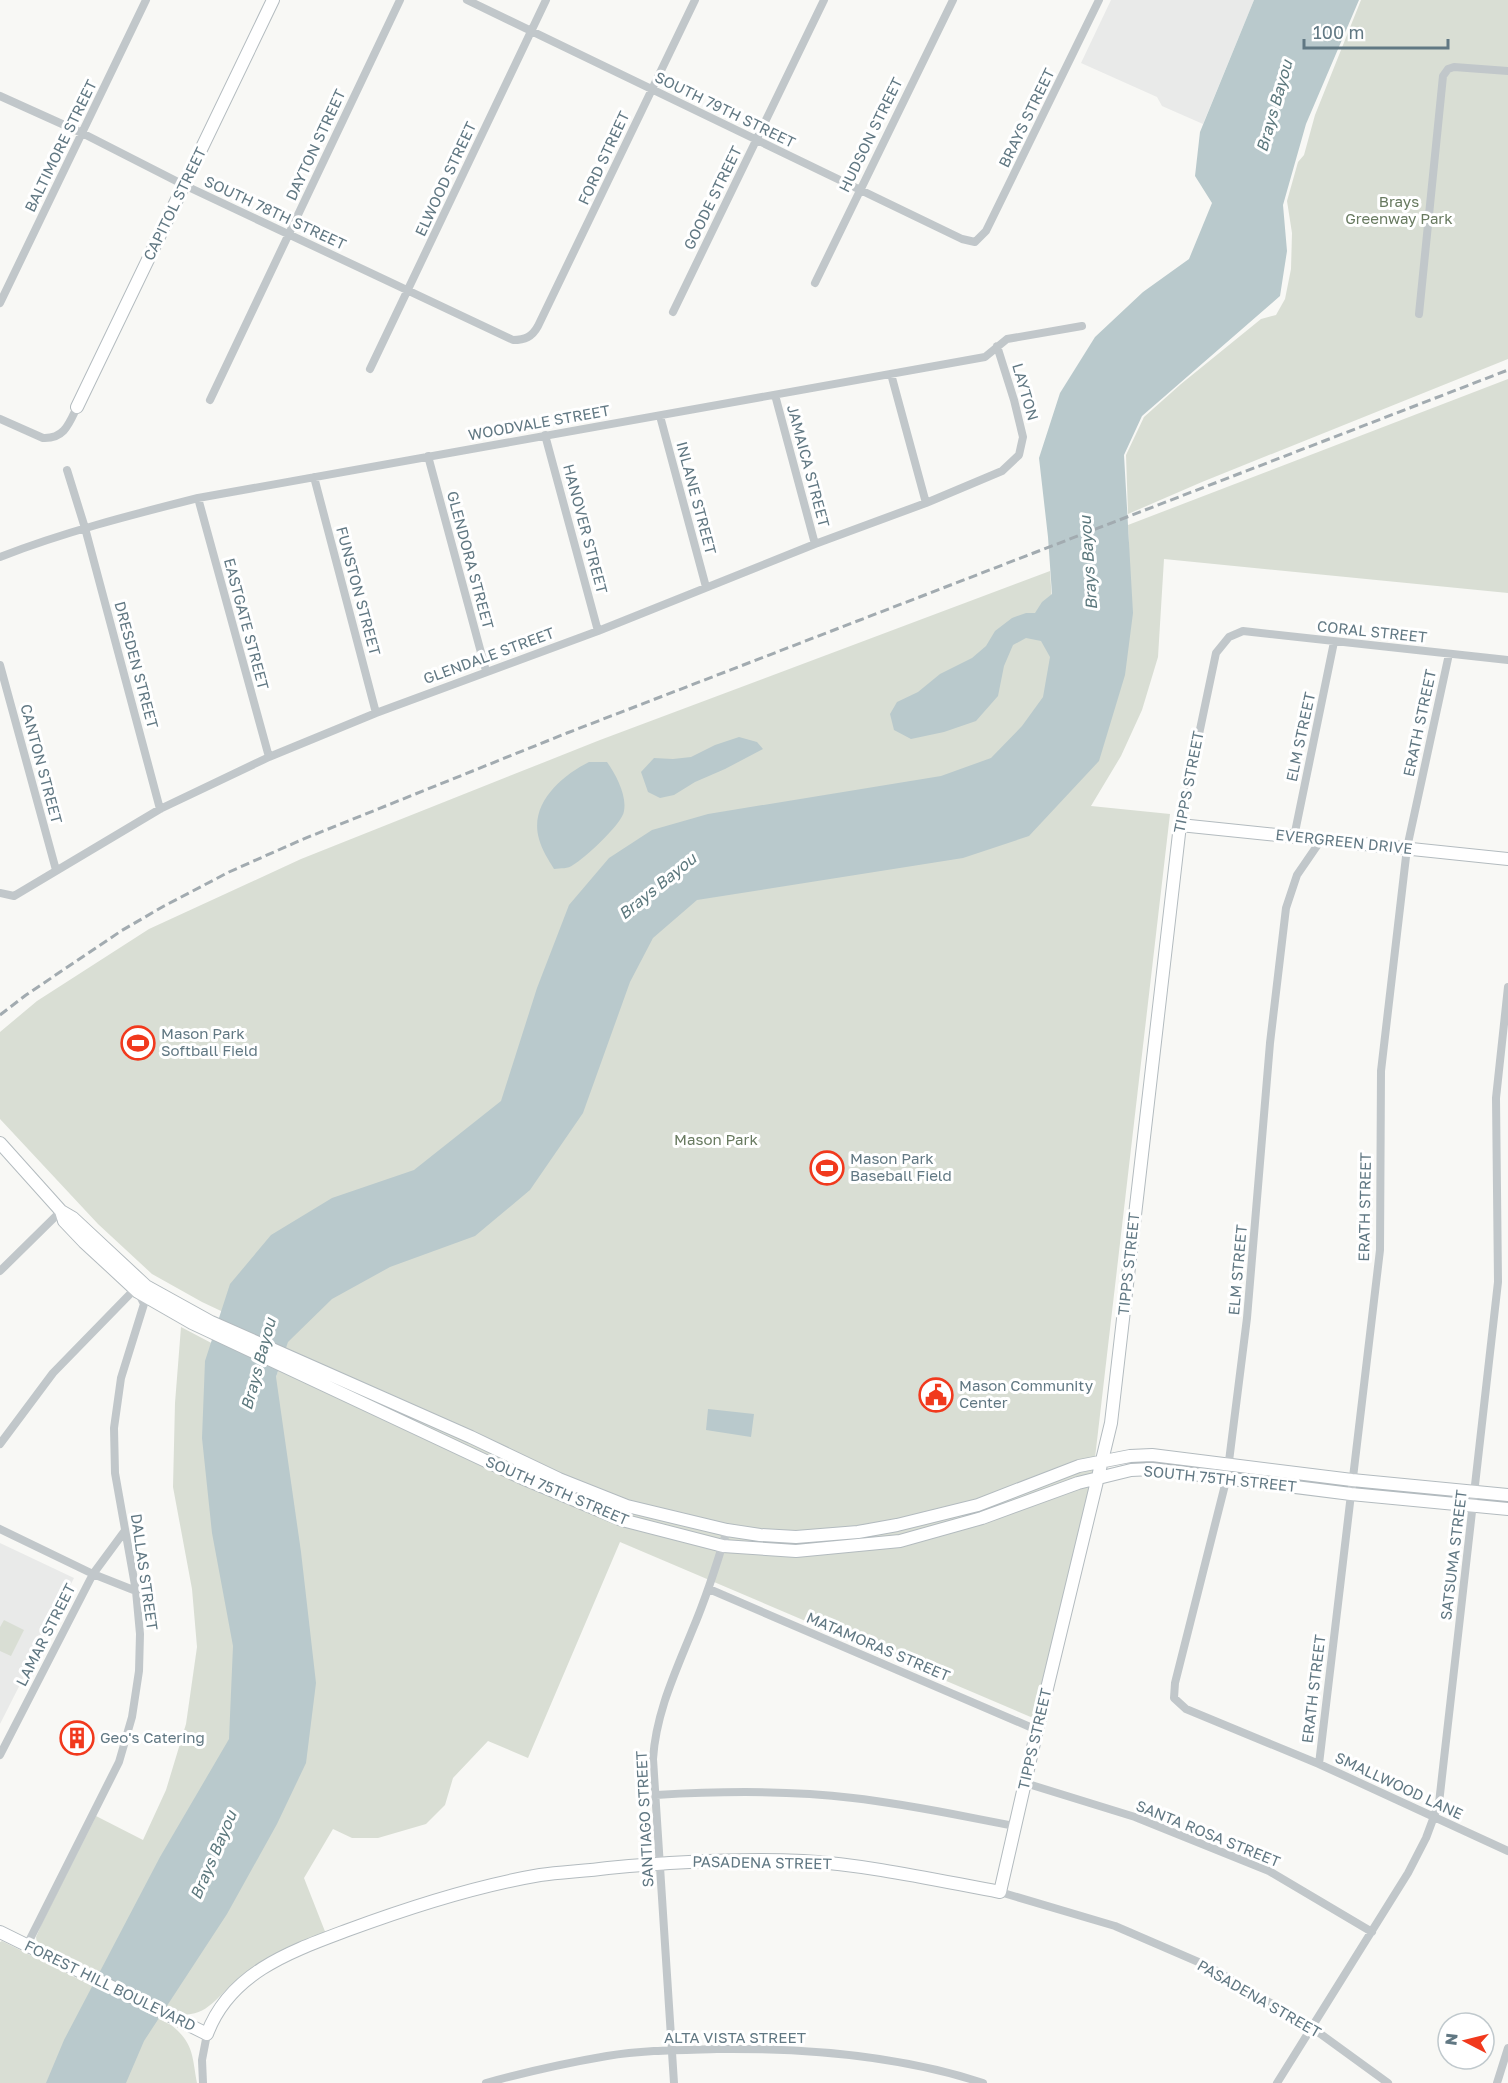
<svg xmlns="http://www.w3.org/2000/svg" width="1508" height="2083" font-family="'Golos Text',sans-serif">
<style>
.built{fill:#e9eae9}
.green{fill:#d9ded4}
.water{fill:#b9c9cc}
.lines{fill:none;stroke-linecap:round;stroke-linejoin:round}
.secondary-casing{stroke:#b3bbbf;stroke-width:14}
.street{stroke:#c1c7ca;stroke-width:8}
.secondary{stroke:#fff;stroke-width:12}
.rail{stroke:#a2abb0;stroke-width:3;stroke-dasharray:9 4.5;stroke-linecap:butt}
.labels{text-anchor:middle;stroke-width:6;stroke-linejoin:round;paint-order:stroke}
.street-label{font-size:15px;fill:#617883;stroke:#fff}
.park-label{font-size:15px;fill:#687a60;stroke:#fff}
.poi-label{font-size:15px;fill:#617883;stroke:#fff;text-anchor:start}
.water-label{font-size:16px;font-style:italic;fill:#5c787d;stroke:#fff}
</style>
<rect width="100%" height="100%" fill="#f8f8f5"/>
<path class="built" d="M1111,0H1254L1203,124L1162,106L1157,97L1081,63Z
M0,1543L74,1578L0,1724Z"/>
<path class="green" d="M1361,0H1508V359L1202,482L1128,514L1126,455L1144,417L1181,384L1261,319L1276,315L1285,299L1291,269L1292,233L1287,201L1298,162L1304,155L1315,115Z
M1508,379V593L1164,559L1158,657L1142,710L1121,756L1091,806L1170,814L1093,1475L1033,1718L620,1542L528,1758L488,1741L453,1778L445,1805L426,1824L378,1838H352L333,1829L304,1878L326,1934C297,1947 263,1958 239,1978C222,1991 207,2018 182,2014L37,1944L36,1937L42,1923L96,1816L143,1840L166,1790L186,1724L197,1647L192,1589L173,1487L175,1403L181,1327L276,1377L287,1342L202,1302L152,1274L98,1224L0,1119V1032L37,1001L149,929L301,859L600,740L1050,571L1054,632L1129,544L1128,525Z
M4,1620L24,1630L11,1656L0,1651V1627Z
M2,1941L171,2025C194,2043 192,2056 197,2083H0V1942Z"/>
<path class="water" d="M1254,0H1359L1306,124L1283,205L1287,251L1280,296L1142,416L1124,455L1133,613L1125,675L1099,761L1029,836L963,858L697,900L653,938L630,982L583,1113L530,1190L475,1236L390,1267L332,1299L288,1342L276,1377L301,1552L316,1683L306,1763L277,1824L227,1914L144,2041L126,2083H46L64,2040L160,1857L229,1739L233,1646L212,1533L202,1438L205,1361L230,1284L271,1235L332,1198L414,1170L501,1101L537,988L569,905L609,858L652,830L708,814L941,776L991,758L1022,726L1043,697L1050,657L1041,641L1026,638L1013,645L1004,666L998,696L976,721L944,732L911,739L894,730L890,714L897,702L918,692L940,674L972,658L986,646L995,631L1012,618L1026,613H1035L1042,602L1052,594L1048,537L1039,458L1060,393L1095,337L1143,292L1189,259L1212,203L1195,176L1200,132Z
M739,737L757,742L763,749L725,769L695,782L674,795L660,798L648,792L641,772L654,758L673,759L691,757L715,745Z
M589,762H607C616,775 627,795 624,811C623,823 584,859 573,865C568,869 561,868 554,869C548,859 542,850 539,839C529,804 561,776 589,762Z
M708,1409L754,1414L751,1437L706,1430Z"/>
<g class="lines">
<g class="secondary-casing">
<path id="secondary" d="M77,407L273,0
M0,1143L61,1211L73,1218L146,1286L211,1322L471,1437L559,1479L627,1506L727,1530L760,1535L796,1537L858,1532L897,1525L978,1505L1079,1466L1130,1456L1152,1455L1352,1480L1508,1495
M61,1211L64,1221L84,1242L138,1292L192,1323L522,1478L622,1520L723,1546L796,1551L900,1541L982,1518L1078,1483L1131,1470L1152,1469L1351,1494L1508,1509
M0,1932L207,2034C230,1972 292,1951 348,1930C410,1907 475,1886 540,1875C563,1872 586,1871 608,1868C673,1862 738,1858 803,1861C870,1865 935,1880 1000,1892L1037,1730L1111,1423L1180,825L1508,859"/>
</g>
<path class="street" d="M467,0L962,239L975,242L986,231L1099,0
M0,96L82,133L184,185L513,340C525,340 532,337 538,326L695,0
M815,283L953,0
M0,303L146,0
M673,312L824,0
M1419,314L1443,76L1448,69L1454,67L1508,71
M370,369L546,0
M891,374L926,503
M775,395L815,544
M210,400L400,0
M660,416L706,587
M0,419L43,438C64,439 69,424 77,407
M545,435L598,631
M428,456L486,671
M67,470L85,528L160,809
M314,477L376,713
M198,498L269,757
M0,557C64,532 131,515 198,498L985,357L1007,339L1082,326
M0,665L56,870
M1180,825L1216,653L1229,637L1243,631L1508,660
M1294,837L1334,642
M1321,840L1297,875L1286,908L1270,1043L1247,1318L1227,1477L1175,1683L1174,1698L1186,1709L1319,1764L1508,1851
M0,893L14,896L160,809L269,757L376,713L598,631L815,544L926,503L1002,471L1019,455L1023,437L1014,400L997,346
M0,1271L61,1211
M0,1444L53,1373L131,1293L138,1292L144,1304L121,1378L114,1428L115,1473L136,1591L140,1634L139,1671L132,1717L119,1762L27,1945
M0,1529L93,1574L136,1591
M709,1589L1037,1730
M0,1755L93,1574L124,1532
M1319,1764L1380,1250L1381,1071L1407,848L1449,654
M1025,1783L1135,1817L1269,1871L1372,1932
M656,1795C722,1791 788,1790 853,1798C908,1804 961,1816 1015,1826
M1000,1892L1115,1926L1210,1967L1311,2027L1388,2083
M203,2083L202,2060L207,2034
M486,2083C526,2072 566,2063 607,2056C643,2050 680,2050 717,2049C805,2048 898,2055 983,2083
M674,2083L653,1759C656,1713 675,1673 692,1631C706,1598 717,1564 727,1530
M1277,2083L1408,1873L1426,1838L1439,1803L1498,1282L1496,1098L1508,987
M1497,2083L1508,2048"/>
<use href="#secondary" class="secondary"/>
<path class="rail" d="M0,1015L26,995L121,931L164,906L229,872L301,840L567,733L1508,370"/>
</g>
<defs>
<g id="stadium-ring" transform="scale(1.725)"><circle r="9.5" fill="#fff" stroke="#f1391d" stroke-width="1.5"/><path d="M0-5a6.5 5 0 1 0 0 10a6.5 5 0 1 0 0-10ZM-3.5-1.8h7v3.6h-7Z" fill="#f1391d"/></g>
<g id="civic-ring" transform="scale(1.725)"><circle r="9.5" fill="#fff" stroke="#f1391d" stroke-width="1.5"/><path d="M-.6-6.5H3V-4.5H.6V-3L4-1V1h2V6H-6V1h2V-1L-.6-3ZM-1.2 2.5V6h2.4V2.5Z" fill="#f1391d"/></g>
<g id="building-ring" transform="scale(1.725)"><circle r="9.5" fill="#fff" stroke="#f1391d" stroke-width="1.5"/><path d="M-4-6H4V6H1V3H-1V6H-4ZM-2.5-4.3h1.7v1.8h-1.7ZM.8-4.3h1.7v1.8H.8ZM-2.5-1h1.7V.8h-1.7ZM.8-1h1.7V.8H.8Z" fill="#f1391d"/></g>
</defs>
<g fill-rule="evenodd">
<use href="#stadium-ring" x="138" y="1043"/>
<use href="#stadium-ring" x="827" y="1168"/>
<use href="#civic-ring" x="936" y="1395"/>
<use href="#building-ring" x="77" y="1738"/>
</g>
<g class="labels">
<g class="street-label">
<text transform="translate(725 110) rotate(26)" y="5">SOUTH 79TH STREET</text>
<text transform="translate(1027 118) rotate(-64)" y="5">BRAYS STREET</text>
<text transform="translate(871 135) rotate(-64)" y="5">HUDSON STREET</text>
<text transform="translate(316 145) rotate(-65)" y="5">DAYTON STREET</text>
<text transform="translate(61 146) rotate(-64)" y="5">BALTIMORE STREET</text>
<text transform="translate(604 158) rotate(-65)" y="5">FORD STREET</text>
<text transform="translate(446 179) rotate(-65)" y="5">ELWOOD STREET</text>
<text transform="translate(713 198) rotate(-64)" y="5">GOODE STREET</text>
<text transform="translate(175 204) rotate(-64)" y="5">CAPITOL STREET</text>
<text transform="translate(275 213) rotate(25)" y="5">SOUTH 78TH STREET</text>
<text transform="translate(1025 392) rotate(74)" y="5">LAYTON</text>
<text transform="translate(539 423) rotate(-10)" y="5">WOODVALE STREET</text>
<text transform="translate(808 466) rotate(75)" y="5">JAMAICA STREET</text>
<text transform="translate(696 498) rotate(75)" y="5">INLANE STREET</text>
<text transform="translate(585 529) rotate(75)" y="5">HANOVER STREET</text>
<text transform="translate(470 560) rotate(75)" y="5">GLENDORA STREET</text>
<text transform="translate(358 591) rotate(75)" y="5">FUNSTON STREET</text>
<text transform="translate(246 624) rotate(75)" y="5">EASTGATE STREET</text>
<text transform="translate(1372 632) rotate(6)" y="5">CORAL STREET</text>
<text transform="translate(489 656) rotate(-20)" y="5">GLENDALE STREET</text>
<text transform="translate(136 665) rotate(75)" y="5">DRESDEN STREET</text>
<text transform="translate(1420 723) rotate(-78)" y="5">ERATH STREET</text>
<text transform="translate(1301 737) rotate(-78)" y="5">ELM STREET</text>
<text transform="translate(41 764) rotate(75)" y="5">CANTON STREET</text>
<text transform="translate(1189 782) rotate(-79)" y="5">TIPPS STREET</text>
<text transform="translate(1344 842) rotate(6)" y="5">EVERGREEN DRIVE</text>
<text transform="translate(1365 1207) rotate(-89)" y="5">ERATH STREET</text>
<text transform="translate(1129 1264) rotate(-84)" y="5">TIPPS STREET</text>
<text transform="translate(1238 1270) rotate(-85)" y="5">ELM STREET</text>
<text transform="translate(1220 1479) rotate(6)" y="5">SOUTH 75TH STREET</text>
<text transform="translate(557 1491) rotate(23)" y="5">SOUTH 75TH STREET</text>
<text transform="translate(1454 1555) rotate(-83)" y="5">SATSUMA STREET</text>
<text transform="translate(144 1572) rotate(82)" y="5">DALLAS STREET</text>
<text transform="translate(46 1635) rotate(-63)" y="5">LAMAR STREET</text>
<text transform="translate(878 1647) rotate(23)" y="5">MATAMORAS STREET</text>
<text transform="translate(1314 1689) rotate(-83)" y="5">ERATH STREET</text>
<text transform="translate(1035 1739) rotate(-77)" y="5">TIPPS STREET</text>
<text transform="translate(1399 1786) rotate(25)" y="5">SMALLWOOD LANE</text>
<text transform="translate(645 1819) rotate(-93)" y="5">SANTIAGO STREET</text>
<text transform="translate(1208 1834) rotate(22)" y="5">SANTA ROSA STREET</text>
<text transform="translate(762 1863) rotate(1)" y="5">PASADENA STREET</text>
<text transform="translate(110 1986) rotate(26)" y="5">FOREST HILL BOULEVARD</text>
<text transform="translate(1259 1999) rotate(30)" y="5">PASADENA STREET</text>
<text x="735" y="2043">ALTA VISTA STREET</text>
</g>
<g class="park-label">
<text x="1399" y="207">Brays<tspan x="1399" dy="17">Greenway Park</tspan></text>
<text x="716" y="1145">Mason Park</text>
</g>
<g class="poi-label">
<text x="161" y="1039">Mason Park<tspan x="161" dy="17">Softball Field</tspan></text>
<text x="850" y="1164">Mason Park<tspan x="850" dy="17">Baseball Field</tspan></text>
<text x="959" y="1391">Mason Community<tspan x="959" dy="17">Center</tspan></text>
<text x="100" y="1743">Geo's Catering</text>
</g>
<g class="water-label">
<text transform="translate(1274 106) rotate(-74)" y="6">Brays Bayou</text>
<text transform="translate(1088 563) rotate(-94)" y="6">Brays Bayou</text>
<text transform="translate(657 886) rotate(-39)" y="6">Brays Bayou</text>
<text transform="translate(258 1364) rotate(-75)" y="6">Brays Bayou</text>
<text transform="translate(213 1855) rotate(-67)" y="6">Brays Bayou</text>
</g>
</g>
<g transform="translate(1466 2041) rotate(277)"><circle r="28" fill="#ffffff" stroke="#c0c9cd" stroke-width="1.5"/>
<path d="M0-4.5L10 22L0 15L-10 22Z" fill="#f1391d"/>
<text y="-9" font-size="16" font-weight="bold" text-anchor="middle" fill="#617883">N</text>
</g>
<path d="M1304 39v9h144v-9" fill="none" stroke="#617883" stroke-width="3"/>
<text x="1313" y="39" font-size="18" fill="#617883" stroke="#ffffff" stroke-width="4.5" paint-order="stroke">100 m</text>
</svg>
